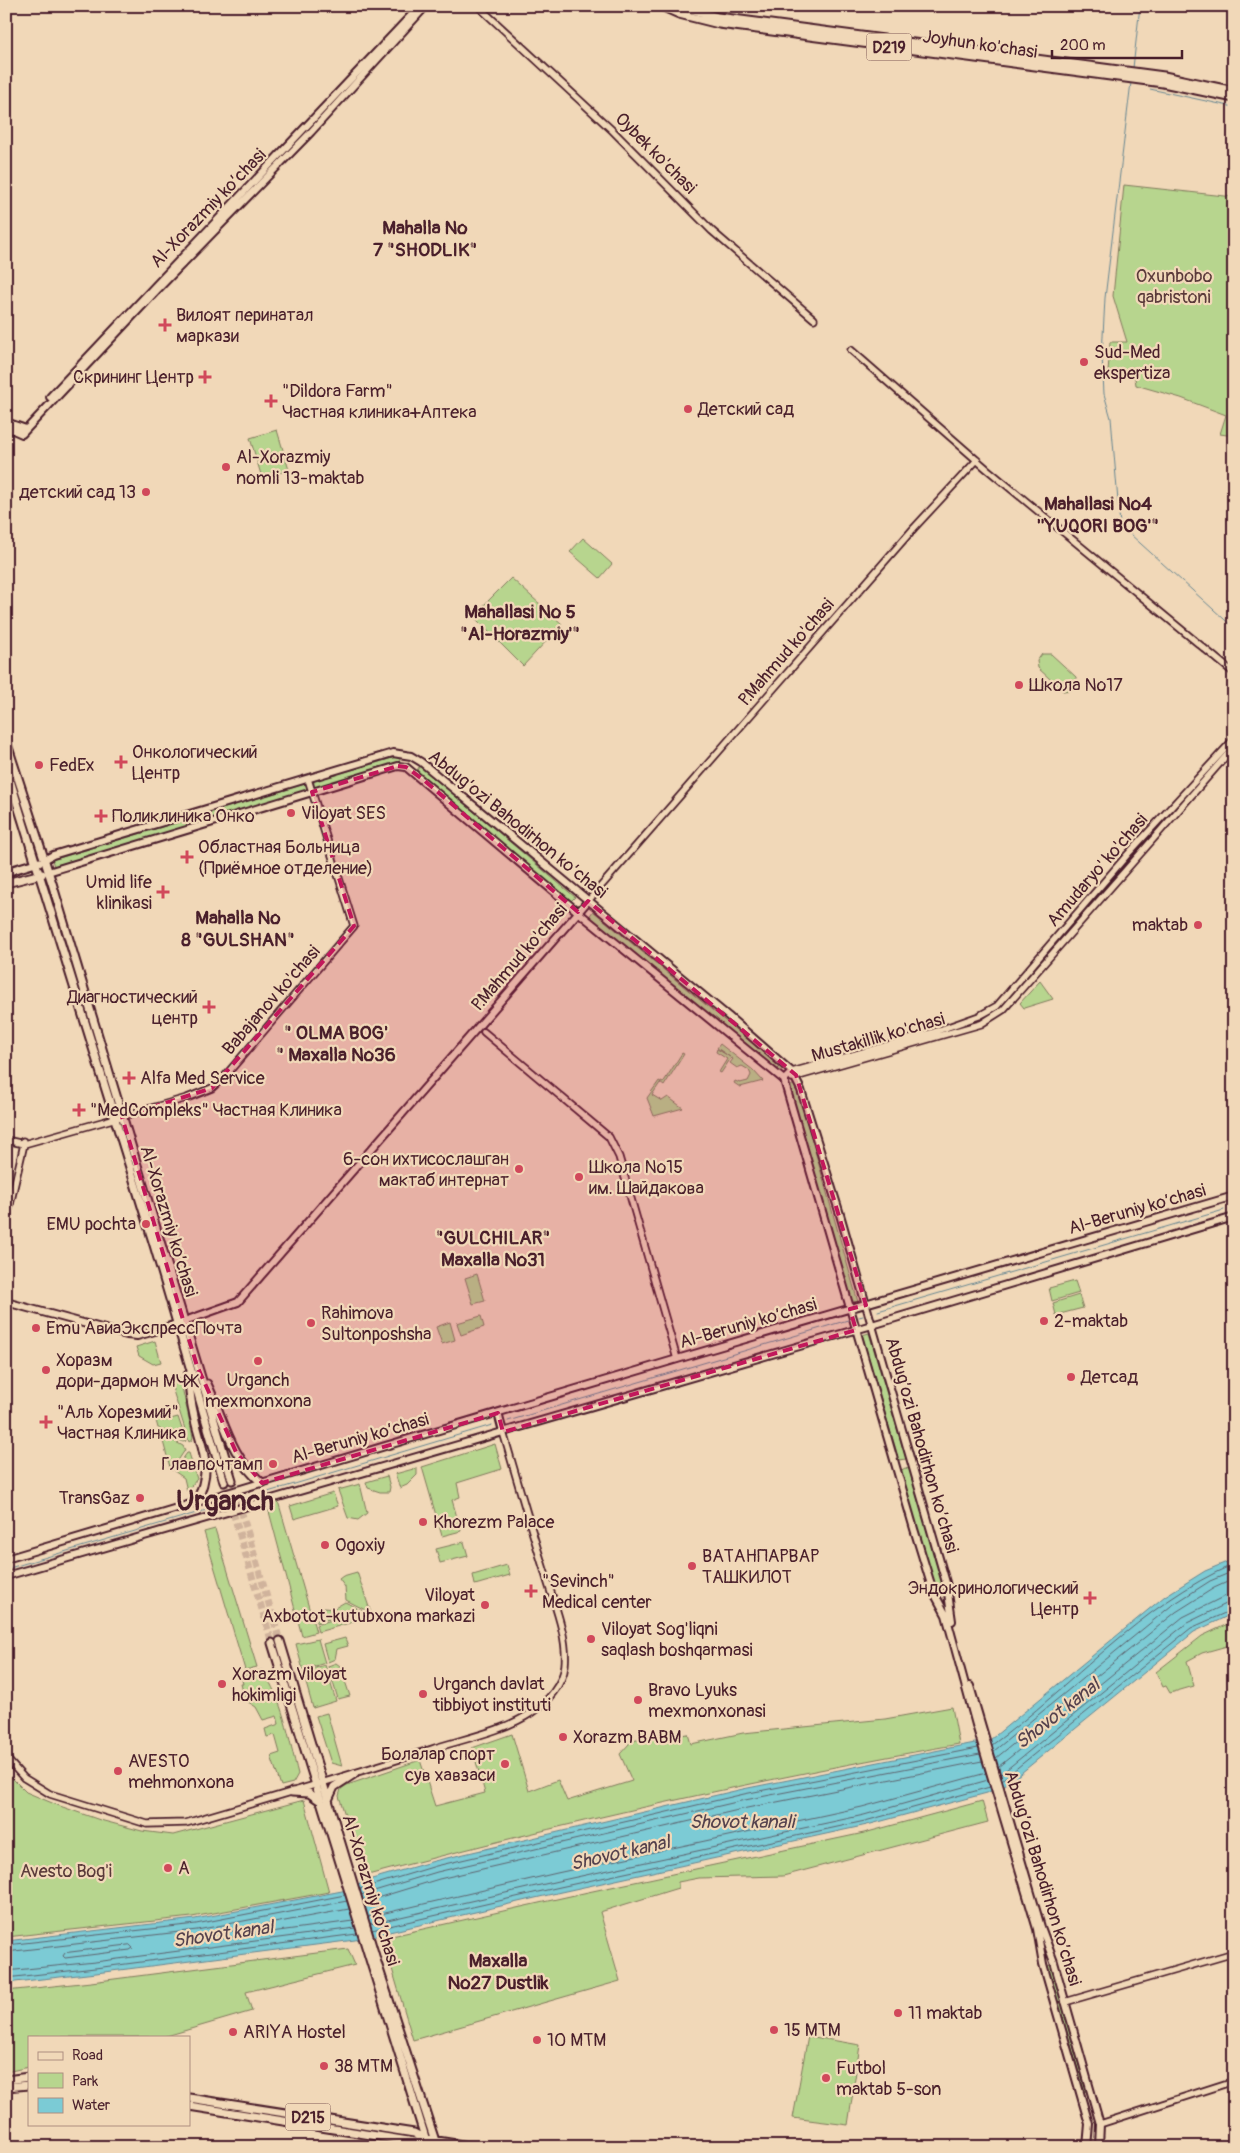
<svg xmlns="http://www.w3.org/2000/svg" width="1240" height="2153" font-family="Pangolin,sans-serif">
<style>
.green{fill:#b7d58e;stroke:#807a5c}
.water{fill:#7bcbd5;stroke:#678691}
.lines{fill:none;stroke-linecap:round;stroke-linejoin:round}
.shore{stroke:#5e646f;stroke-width:1}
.stream{stroke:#678691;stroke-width:1}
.primary-tunnel{stroke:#d0b39c;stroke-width:7;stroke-dasharray:7 3.5;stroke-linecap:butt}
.tertiary-casing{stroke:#4a1f2b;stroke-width:9}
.secondary-casing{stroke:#4a1f2b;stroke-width:10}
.primary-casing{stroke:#4a1f2b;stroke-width:11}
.tertiary{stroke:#f1d8b8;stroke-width:5.5}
.secondary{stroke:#f1d8b8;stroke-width:6}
.primary{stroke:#f1d8b8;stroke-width:7}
.marked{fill:#c2185b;fill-opacity:0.2;stroke:#c2185b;stroke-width:4;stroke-dasharray:10 6;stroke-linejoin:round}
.poi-dot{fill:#d1495b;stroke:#f1d8b8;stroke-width:2}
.labels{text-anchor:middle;stroke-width:4.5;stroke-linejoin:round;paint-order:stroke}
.shield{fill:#f1d8b8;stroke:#7c5655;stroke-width:1}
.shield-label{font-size:16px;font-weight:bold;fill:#4a1f2b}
.street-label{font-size:18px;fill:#4a1f2b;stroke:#f1d8b8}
.park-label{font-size:18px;fill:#5a3a3a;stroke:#f1d8b8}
.poi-label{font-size:18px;fill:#4a1f2b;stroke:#f1d8b8;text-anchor:start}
.neighbourhood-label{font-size:19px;font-weight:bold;fill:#4a1f2b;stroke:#f1d8b8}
.water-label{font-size:19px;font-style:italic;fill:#54414d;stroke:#f1d8b8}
.town-label{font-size:28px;font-weight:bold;fill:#4a1f2b;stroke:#f1d8b8}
</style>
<rect width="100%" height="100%" fill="#f1d8b8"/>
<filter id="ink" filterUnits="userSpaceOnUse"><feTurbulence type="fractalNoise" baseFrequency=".02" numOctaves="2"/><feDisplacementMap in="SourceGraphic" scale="10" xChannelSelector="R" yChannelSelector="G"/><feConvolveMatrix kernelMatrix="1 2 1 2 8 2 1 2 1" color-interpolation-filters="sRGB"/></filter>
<g filter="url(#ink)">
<path class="green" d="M1124,185L1234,197V436L1220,434L1226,415L1181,398L1136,385L1135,378L1108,373L1110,342H1127L1113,296Z
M277,430L289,470L262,478L250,438Z
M583,538L612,564L600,578L570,552Z
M511,578L562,624L523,666L473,616Z
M1042,654H1051L1076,677V684L1071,690L1063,691L1038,668L1037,661Z
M396,757L400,759L399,764L316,788L314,787V781Z
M419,767H421L575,897L571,901L416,772Z
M305,784L308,788L306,791L54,866L52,860Z
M593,911L783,1069L778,1073L589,917Z
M1040,981L1053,999L1024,1008L1020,1003Z
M720,1044L753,1070L763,1081L740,1087L734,1083L735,1081L740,1083L748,1081L751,1075L749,1070L742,1066L737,1068L730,1063L733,1059L731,1058L721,1073L719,1072L727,1059L716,1052L717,1049L730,1057L717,1048Z
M682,1053L684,1054L664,1086L660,1083L652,1095L662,1101L668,1097L683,1108L654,1116L647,1098L659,1081L663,1083Z
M795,1083L796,1084L858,1302L852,1301L790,1087Z
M477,1274L485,1301L473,1304L465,1278Z
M1075,1281L1079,1293L1052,1301L1049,1288Z
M1079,1295L1083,1308L1056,1315L1053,1303Z
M481,1316L484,1327L461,1335L457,1323Z
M450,1322L455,1340L442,1344L436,1327Z
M869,1333L906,1459L899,1460L862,1335Z
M155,1341L161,1362L153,1364L139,1356L136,1347Z
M180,1378L193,1437L192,1440L189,1442L170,1381Z
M161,1416L163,1421L178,1417L186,1441L183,1442L158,1428L155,1417Z
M161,1434L183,1446L185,1450L171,1471Z
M495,1444L502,1469L457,1483L460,1497L452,1500L461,1531L442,1536L422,1467Z
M187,1453H189L197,1479L187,1491L184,1478L174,1471Z
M417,1468V1475L407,1485L400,1488L395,1474Z
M905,1468L909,1469L942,1583L939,1586L934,1585L900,1471Z
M387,1476L390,1487L389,1492H380L368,1488L366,1482Z
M360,1484L367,1513L358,1520L348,1518L338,1490Z
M333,1493L338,1506L294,1519L290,1506Z
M278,1501L316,1632L302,1636L267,1504Z
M215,1529L257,1667L245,1670L204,1532Z
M464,1542L468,1556L440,1563L436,1549Z
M507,1565L510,1575L475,1585L473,1575Z
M357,1572L371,1613L346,1600L345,1587L339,1579L343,1576Z
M345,1602L357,1608L355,1611L316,1623L324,1608L333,1609Z
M359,1609L371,1615L370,1617L318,1632L316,1625L356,1612Z
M1234,1621V1644L1202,1653L1187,1661L1194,1686L1170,1693L1166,1686L1163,1687L1156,1672L1202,1636Z
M345,1638L348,1646L337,1649L335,1659L328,1662L323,1644Z
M318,1639L325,1663L303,1670L296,1644Z
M336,1663L340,1666L350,1696L338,1699L328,1666Z
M325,1665L336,1701L313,1708L304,1676L305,1671Z
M262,1670C283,1699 289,1739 298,1774L293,1783L281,1786L271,1756L280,1753L275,1735L267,1737L265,1729L279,1724L277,1716L263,1720L256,1707L245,1700L241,1684H243L241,1676Z
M952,1707L959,1744C759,1779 560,1824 364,1876L339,1796L341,1789L347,1785L420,1760L435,1806L485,1793L472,1748L512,1734L529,1791L558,1780L567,1801L632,1781L620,1754L629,1744V1741L688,1734L691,1744L743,1733L885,1719Z
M327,1713L342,1766L331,1763L316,1716Z
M6,1772L26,1792L57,1805L100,1820L142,1831L173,1835L304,1800L329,1892L192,1917L6,1937V1803L10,1802L6,1786Z
M982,1801L988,1822L783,1876L699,1878L678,1882V1888L600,1912L620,1981L413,2040L383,1938L588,1892L864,1833Z
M348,1949L355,1965L246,1992L252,2011L163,2037H29V2067L6,2072V1991L91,1982Z
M1051,1965L1086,2091L1085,2092L1047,1966Z
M808,2036L860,2045L848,2125L793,2118Z"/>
<path class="water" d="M1234,1559V1613L1194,1632L1010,1782L987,1793L867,1825L561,1892L355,1940L96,1973L6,1983V1941L195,1919L342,1891L365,1881L434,1861L743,1789L990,1740L1165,1596L1205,1571Z"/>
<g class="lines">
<path class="shore" d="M992,1745C1073,1686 1140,1604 1234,1564
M994,1751L1171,1606L1210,1581L1234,1571
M996,1758L1176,1612L1214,1588L1234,1579
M998,1767L1183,1617L1223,1597L1234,1595
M1001,1774L1187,1623L1226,1604L1234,1602
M1002,1780L1191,1628L1234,1609
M360,1889L436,1866L744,1794L978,1748
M361,1895L437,1872L745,1800L980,1754
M364,1902L439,1879L747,1808L982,1761
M349,1909L210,1935L208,1938L211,1940L353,1921
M368,1917L557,1873L862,1807L986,1773
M370,1924L558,1881L864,1815L988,1780
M372,1930L560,1887L865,1821L990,1787
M6,1945L196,1924L345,1895
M130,1945L133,1948L130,1950L65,1958L63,1956L65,1953Z
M6,1952L197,1930L347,1901
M6,1971L95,1962L355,1928
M6,1978L95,1968L357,1934"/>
<path class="stream" d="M1133,68L1140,6
M1131,82L1105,298L1102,355L1104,394L1111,418L1120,525L1234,628
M1150,89L1234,107
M878,1311L1224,1210
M859,1317L863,1316
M508,1421L848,1320
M241,1500L492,1425
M6,1569L227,1504"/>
<path class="primary-tunnel" d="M232,1480L280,1641
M224,1482L272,1643"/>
<g class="tertiary-casing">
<path id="tertiary" d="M478,6L613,131L712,231L814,319
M851,350L987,469L1234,673
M588,901L914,528L977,460
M484,1032L609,1137L619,1157L677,1359
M792,1072L931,1033L979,1016L997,1006L1128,854L1234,739
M792,1078L981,1024L1003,1010L1234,747
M6,1140L24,1144L187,1098L212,1088L226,1075L354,926L308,779
M6,1222L24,1144L23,1141
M6,1758L24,1778L50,1794L147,1824L186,1823C268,1799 350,1775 432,1749C463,1739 504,1731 531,1713C547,1702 563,1685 565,1665C568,1635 553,1602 545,1573C530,1526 517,1479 503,1432
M1065,2002L1234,1953
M1100,2124L1234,2081"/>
</g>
<g class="secondary-casing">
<path id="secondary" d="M50,397L420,6
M6,422L26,429
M6,427L22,434L158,289L311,132L426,6
M44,860L53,855L393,753L411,756L421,762L728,1016L792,1072
M48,872L398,766L406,767L578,912L784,1080L914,1529L933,1591L946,1615L976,1725L1037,1929L1043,1964L1089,2124L1087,2147
M784,1080L792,1072L801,1090L839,1211L947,1586L952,1621
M6,1302L127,1335L137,1336L162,1329L238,1302L588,901
M498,1413L503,1432
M6,1559L684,1357L1234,1196
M6,1576L872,1325L1234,1217
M970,1686L1041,1927L1054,1962L1100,2124L1099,2147"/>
</g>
<g class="primary-casing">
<path id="primary" d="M661,6L679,14L719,24L1163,83L1234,98
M679,6L718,17L1164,76L1234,91
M6,741L52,883L232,1480
M6,767L154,1245L224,1482
M6,872L39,862
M6,883L42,874
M188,1375C190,1387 190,1399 193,1411C200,1449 215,1463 196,1503
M207,1384C225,1421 229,1455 262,1483
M280,1641L378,1966L437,2147
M272,1643L428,2147
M292,1792L309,1793L319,1800
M328,1800L334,1787L354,1774
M6,2080L29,2077
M6,2087L29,2085
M189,2098L414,2133L425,2139L475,2147
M189,2106L415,2142L425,2139"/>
</g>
<use href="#tertiary" class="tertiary"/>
<use href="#secondary" class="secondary"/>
<use href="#primary" class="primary"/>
</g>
</g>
<path class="marked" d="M398,766L406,767L425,781L578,912L588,901L796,1075L866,1305L850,1309L856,1330L503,1432L498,1413L262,1483L236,1452L197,1366L122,1117L212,1088L354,926L312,792Z"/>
<g class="poi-dot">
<path d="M162.5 317.5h5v5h5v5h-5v5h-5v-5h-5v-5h5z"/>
<circle cx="1084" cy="362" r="5"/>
<path d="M202.5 369.5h5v5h5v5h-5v5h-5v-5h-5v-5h5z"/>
<path d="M268.5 393.5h5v5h5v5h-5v5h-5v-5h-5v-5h5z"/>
<circle cx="688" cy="409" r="5"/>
<circle cx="226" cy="467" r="5"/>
<circle cx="146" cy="492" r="5"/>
<circle cx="1019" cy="685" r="5"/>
<path d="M118.5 754.5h5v5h5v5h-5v5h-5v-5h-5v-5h5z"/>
<circle cx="39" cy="765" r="5"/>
<circle cx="291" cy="813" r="5"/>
<path d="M98.5 808.5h5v5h5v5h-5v5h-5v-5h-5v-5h5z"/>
<path d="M184.5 849.5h5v5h5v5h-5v5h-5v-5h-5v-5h5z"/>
<path d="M160.5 884.5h5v5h5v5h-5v5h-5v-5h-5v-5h5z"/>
<circle cx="1198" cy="925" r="5"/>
<path d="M206.5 999.5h5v5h5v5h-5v5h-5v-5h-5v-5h5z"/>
<path d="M126.5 1070.5h5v5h5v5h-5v5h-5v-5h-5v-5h5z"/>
<path d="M76.5 1102.5h5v5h5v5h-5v5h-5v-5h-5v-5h5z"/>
<circle cx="519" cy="1169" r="5"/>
<circle cx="579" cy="1177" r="5"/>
<circle cx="146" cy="1224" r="5"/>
<circle cx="1044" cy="1321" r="5"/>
<circle cx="311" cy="1323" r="5"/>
<circle cx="36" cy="1328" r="5"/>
<circle cx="258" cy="1361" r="5"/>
<circle cx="46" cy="1370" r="5"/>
<circle cx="1071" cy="1377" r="5"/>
<path d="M43.5 1414.5h5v5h5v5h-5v5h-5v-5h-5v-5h5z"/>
<circle cx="273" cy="1464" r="5"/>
<circle cx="140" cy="1498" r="5"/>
<circle cx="423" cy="1522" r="5"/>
<circle cx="325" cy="1545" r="5"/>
<circle cx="692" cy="1566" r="5"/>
<path d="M528.5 1583.5h5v5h5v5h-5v5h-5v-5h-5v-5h5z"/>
<path d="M1087.5 1590.5h5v5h5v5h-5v5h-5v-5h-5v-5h5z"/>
<circle cx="485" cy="1605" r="5"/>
<circle cx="591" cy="1639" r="5"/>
<circle cx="222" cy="1684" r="5"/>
<circle cx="423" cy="1694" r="5"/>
<circle cx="638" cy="1700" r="5"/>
<circle cx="563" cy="1737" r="5"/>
<circle cx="505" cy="1764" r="5"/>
<circle cx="118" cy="1771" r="5"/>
<circle cx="168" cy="1868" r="5"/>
<circle cx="898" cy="2013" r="5"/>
<circle cx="774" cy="2030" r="5"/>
<circle cx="233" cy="2032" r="5"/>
<circle cx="537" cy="2040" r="5"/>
<circle cx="324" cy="2066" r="5"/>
<circle cx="826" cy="2078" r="5"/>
</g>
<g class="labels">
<g class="shield">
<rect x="866.5" y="33.5" width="45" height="27" rx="4"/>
<rect x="285.5" y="2103.5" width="45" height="27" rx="4"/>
</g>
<g class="shield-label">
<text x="889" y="53">D219</text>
<text x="308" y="2123">D215</text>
</g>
<g class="street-label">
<text transform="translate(980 44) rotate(8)" y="6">Joyhun ko'chasi</text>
<text transform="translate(656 153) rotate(45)" y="6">Oybek ko'chasi</text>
<text transform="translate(208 208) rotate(-46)" y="6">Al-Xorazmiy ko’chasi</text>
<text transform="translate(786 652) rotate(-49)" y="6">P.Mahmud ko'chasi</text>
<text transform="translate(518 824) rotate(39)" y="6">Abdug’ozi Bahodirhon ko’chasi</text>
<text transform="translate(1097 870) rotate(-49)" y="6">Amudaryo' ko'chasi</text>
<text transform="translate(519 957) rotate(-49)" y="6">P.Mahmud ko'chasi</text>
<text transform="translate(271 1000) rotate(-49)" y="6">Babajanov ko'chasi</text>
<text transform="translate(878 1037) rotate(-16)" y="6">Mustakillik ko'chasi</text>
<text transform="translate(1137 1209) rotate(-16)" y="6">Al-Beruniy ko’chasi</text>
<text transform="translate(169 1221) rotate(73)" y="6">Al-Xorazmiy ko’chasi</text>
<text transform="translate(748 1323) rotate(-16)" y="6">Al-Beruniy ko’chasi</text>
<text transform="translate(360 1438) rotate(-16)" y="6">Al-Beruniy ko’chasi</text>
<text transform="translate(922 1445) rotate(74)" y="6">Abdug’ozi Bahodirhon ko’chasi</text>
<text transform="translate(1043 1878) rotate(73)" y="6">Abdug’ozi Bahodirhon ko’chasi</text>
<text transform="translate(371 1890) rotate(73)" y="6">Al-Xorazmiy ko’chasi</text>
</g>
<g class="park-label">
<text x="1174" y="282">Oxunbobo<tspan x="1174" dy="21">qabristoni</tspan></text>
<text x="66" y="1877">Avesto Bog'i</text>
</g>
<g class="poi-label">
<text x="176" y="321">Вилоят перинатал<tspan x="176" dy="21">маркази</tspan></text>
<text x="1094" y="358">Sud-Med<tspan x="1094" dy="21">ekspertiza</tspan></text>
<text x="194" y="383" text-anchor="end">Скрининг Центр</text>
<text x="282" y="397">"Dildora Farm"<tspan x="282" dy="21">Частная клиника+Аптека</tspan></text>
<text x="698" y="415">Детский сад</text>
<text x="236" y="463">Аl-Xоrаzmiy<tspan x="236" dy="21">nоmli 13-mаktаb</tspan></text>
<text x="136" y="498" text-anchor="end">детский сад 13</text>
<text x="1029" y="691">Школа №17</text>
<text x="132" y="758">Онкологический<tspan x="132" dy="21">Центр</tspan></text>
<text x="49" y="771">FedEx</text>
<text x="301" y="819">Viloyat SES</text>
<text x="112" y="822">Поликлиника Онко</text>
<text x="198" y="853">Областная Больница<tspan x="198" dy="21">(Приёмное отделение)</tspan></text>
<text x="152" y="888" text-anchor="end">Umid life<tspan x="152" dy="21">klinikasi</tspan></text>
<text x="1188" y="931" text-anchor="end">maktab</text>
<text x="198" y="1003" text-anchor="end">Диагностический<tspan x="198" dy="21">центр</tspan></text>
<text x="140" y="1084">Alfa Med Service</text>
<text x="90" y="1116">"MedCompleks" Частная Клиника</text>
<text x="509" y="1165" text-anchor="end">6-сон ихтисослашган<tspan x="509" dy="21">мактаб интернат</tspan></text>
<text x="589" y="1173">Школа №15<tspan x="589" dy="21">им. Шайдакова</tspan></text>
<text x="136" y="1230" text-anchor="end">EMU pochta</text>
<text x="321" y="1319">Rahimova<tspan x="321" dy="21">Sultonposhsha</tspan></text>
<text x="1054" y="1327">2-maktab</text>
<text x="46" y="1334">Emu АвиаЭкспрессПочта</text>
<text x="56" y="1366">Хоразм<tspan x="56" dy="21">дори-дармон МЧЖ</tspan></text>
<text x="1081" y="1383">Детсад</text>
<text x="258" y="1386" text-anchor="middle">Urganch<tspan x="258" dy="21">mexmonxona</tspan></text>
<text x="57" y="1418">"Аль Хорезмий"<tspan x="57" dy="21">Частная Клиника</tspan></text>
<text x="263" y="1470" text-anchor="end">Главпочтамп</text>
<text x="130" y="1504" text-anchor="end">TransGaz</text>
<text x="433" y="1528">Khorezm Palace</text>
<text x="335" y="1551">Ogoxiy</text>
<text x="702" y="1562">ВАТАНПАРВАР<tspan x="702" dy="21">ТАШКИЛОТ</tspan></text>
<text x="542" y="1587">"Sevinch"<tspan x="542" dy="21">Medical center</tspan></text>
<text x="1079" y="1594" text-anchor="end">Эндокринологический<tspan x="1079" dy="21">Центр</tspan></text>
<text x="475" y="1601" text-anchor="end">Viloyat<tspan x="475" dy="21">Axbotot-kutubxona markazi</tspan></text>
<text x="601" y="1635">Viloyat Sog'liqni<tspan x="601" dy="21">saqlash boshqarmasi</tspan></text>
<text x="232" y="1680">Xorazm Viloyat<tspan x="232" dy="21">hokimligi</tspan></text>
<text x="433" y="1690">Urganch davlat<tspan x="433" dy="21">tibbiyot instituti</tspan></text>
<text x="648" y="1696">Bravo Lyuks<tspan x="648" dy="21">mexmonxonasi</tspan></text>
<text x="573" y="1743">Xorazm BABM</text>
<text x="495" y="1760" text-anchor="end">Болалар спорт<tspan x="495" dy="21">сув хавзаси</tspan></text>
<text x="128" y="1767">AVESTO<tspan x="128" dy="21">mehmonxona</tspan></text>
<text x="178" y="1874">A</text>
<text x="908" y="2019">11 maktab</text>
<text x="784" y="2036">15 MTM</text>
<text x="243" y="2038">ARIYA Hostel</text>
<text x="547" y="2046">10 MTM</text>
<text x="334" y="2072">38 MTM</text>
<text x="836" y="2074">Futbol<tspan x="836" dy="21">maktab 5-son</tspan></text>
</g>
<g class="neighbourhood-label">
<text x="425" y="234">Mahalla №<tspan x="425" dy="22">7 "SHODLIK"</tspan></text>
<text x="1098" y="510">Mahallasi №4<tspan x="1098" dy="22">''YUQORI BOG'"</tspan></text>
<text x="520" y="618">Mahallasi № 5<tspan x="520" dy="22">"Аl-Horazmiy'"</tspan></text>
<text x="238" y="924">Mahalla №<tspan x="238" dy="22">8 "GULSHAN"</tspan></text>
<text x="336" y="1039">" OLMA BOG'<tspan x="336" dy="22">" Maxalla №36</tspan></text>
<text x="493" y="1244">"GULCHILAR"<tspan x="493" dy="22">Maxalla №31</tspan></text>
<text x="498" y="1967">Maxalla<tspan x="498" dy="22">№27 Dustlik</tspan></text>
</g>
<g class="water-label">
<text transform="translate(1057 1713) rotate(-38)" y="7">Shovot kanal</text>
<text x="742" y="1828">Shovot kanali</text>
<text transform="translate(620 1852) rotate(-13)" y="7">Shovot kanal</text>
<text transform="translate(223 1933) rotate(-8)" y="7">Shovot kanal</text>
</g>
<g class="town-label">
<text x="225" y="1510">Urganch</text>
</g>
</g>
<rect width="1240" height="2153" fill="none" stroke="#f1d8b8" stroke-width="25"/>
<rect x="12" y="12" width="1215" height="2128" fill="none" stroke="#4a1f2b" stroke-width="2" filter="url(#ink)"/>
<rect x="28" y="2036" width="162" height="90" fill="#f1d8b8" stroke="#ae8e80"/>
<rect x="38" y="2052" width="25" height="8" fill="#f1d8b8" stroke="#ae8e80"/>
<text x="72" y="2060" font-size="15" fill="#4a1f2b">Road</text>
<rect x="38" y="2073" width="25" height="15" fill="#b7d58e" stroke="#ae8e80"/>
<text x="72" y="2086" font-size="15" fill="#4a1f2b">Park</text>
<rect x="38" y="2098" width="25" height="15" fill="#7bcbd5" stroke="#ae8e80"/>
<text x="72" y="2110" font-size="15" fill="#4a1f2b">Water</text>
<path d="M1052 50v8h130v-8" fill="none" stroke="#4a1f2b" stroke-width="2.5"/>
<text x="1060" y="50" font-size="15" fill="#4a1f2b" stroke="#f1d8b8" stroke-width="4" paint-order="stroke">200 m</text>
</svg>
